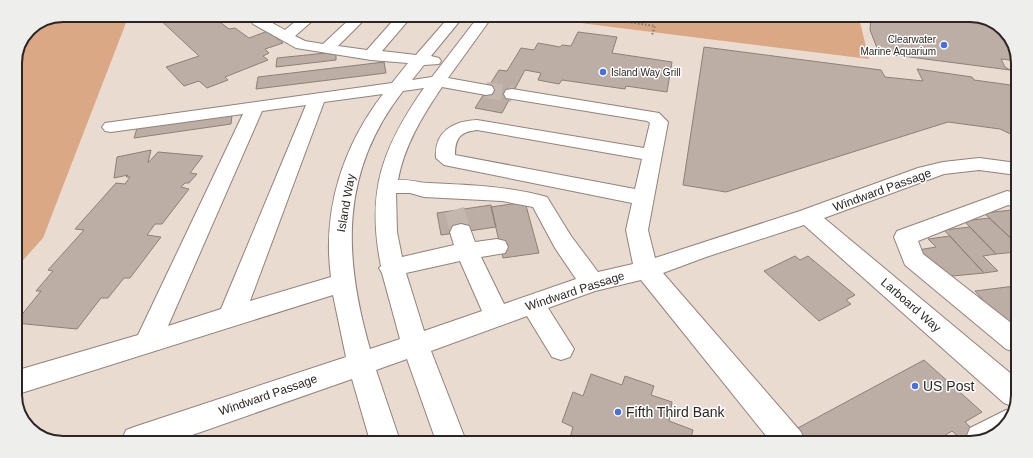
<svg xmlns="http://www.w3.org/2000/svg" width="1033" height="458" font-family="Arial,sans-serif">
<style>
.water{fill:#daa885}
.building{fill:#bcaea4;stroke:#8e8077}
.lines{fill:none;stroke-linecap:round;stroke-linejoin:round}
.minor-tunnel-far1{stroke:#c4b7ae;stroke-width:16;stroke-dasharray:16 8;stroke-linecap:butt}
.minor-tunnel{stroke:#c4b7ae;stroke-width:20;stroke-dasharray:20 10;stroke-linecap:butt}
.minor-casing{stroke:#91837a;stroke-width:2}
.path{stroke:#837972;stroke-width:2;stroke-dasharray:1.5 2;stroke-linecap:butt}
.minor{fill:#fff;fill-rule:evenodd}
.poi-dot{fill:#4670e2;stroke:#fff;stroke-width:1.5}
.labels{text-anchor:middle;stroke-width:3;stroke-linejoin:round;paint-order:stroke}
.far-poi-label{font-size:10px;fill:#2c2622;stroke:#fff;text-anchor:end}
.street-label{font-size:12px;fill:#2c2622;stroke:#fff}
.near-poi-label{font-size:14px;fill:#2c2622;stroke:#fff;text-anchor:start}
.rim{fill:none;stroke:#2c2622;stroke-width:2}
</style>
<rect width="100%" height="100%" fill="#eadbd1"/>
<path class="water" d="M63,15H129L43,238L15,269V60L29,29Z
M532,17L859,18L869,59Z"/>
<path class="building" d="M163,15L212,16L229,29L235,28L249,38L268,31L283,43L265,49L269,53L263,56L268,60L225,77L228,80L207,88L199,81L184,86L166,67L199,56L157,17Z
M871,18L988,19L1010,36L1018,61L1001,59L1005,67L1010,70L879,53L870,30Z
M578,32L617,37L612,53L672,62L667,92L626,86L625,89L562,80L559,84L538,80L541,73L525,70L502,113L475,108L499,70L507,71L521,48L534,50L538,43L560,47L562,45L571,46Z
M704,47L881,70L885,77L923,81L917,69L972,77L974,80L1018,86L1017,137L1000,129L948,122L726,192L683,185Z
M336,52V60L276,67L277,58Z
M384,62L386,73L256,89L258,77Z
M232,115L231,124L134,138L137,128Z
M151,150L148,163L158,152L203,156L190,173L197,174L189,183H185L181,187L189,189L162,224H155L147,235L161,237L130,278H124L108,298H101L77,329L15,323L41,291H36L53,271L48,270L84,230L75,229L116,183L125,184L130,177H126L128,175L114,178L117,157Z
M525,202L539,253L503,258L491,207Z
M491,205L496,227L441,235L437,213Z
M1012,210L1016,214V243L984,213Z
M989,218L1016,243V252L996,254L964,221Z
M970,227L996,254L983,256L998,271L984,273L944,230Z
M950,236L984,273L942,277L918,250L936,247L928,239Z
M795,256L800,260L808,256L855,295L846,300L851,304L819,321L764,271Z
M1015,286V335H1014L975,291Z
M924,360L982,412L965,422L983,439L965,443L952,431L932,443L807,442L796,429Z
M591,374L622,385L625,376L654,386L651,395L672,402L669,421L693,430L690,442L569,441L573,427L562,422L573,392L583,396Z"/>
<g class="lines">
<path class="minor-tunnel-far1" d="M486,90L512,94"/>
<path class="minor-tunnel" d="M454,210L461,232"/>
<g class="minor-casing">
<path id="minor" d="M256,16H271L267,20L285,30L302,16H318L295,36L305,41L323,44L353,16H368L338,46L367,50L397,16H412L382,51L416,55L449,17H463L431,56L439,58L441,61L439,64L424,65L412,80L432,77L478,17H492L448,78L492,86L494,90L492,94L486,95L442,87C423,115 404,146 398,180C410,179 418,183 429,183C469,185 508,186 547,197L571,236L598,272L633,264L626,230L632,203L444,165L436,158C434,131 454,121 477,120L644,148L650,123L647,121L506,98L504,94L506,90L512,89L659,113L668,122L648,230L655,258L800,211L918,168L943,162L979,158L1017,163V175L979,170L944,174L824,218L1015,377L1014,407L1004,403L804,225L706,257L663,273L801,432L805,442H771L641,280L595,291L548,308L574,349L570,357L561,360L552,357L527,316L431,351L466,441H436L407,359L376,370L400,441H370L352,379L178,440H122L126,430L137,426L346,357L333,295L15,395V371L138,335L243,114L111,132L105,131L102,127L105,123L392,83L408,63L371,60L296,48L253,24L251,21ZM424,88C382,148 366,192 381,266L379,268L382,273L400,339L370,349C343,255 340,172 403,91ZM383,94C343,146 322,210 331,277L250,301L324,102ZM306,105L221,309L168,326L262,111ZM477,130L642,159L635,189L455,155C455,138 460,132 477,130ZM396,193H410L424,197L502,201L533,207L555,248L576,279L504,304L481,257L505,253L508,247L505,241L497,239L475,242L469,226L461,224L453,226L450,232L454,245L402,257L397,232ZM460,261L482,311L424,331L406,273Z
M1007,191L1017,193L1016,207L1008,205L918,241L923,254L1015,326V352L1006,349L905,265L894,237L897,231Z
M1006,410L1014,413L996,435L968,443L966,438L970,428Z"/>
</g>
<path class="path" d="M593,17L655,26L652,35"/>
<use href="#minor" class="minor"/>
</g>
<g class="poi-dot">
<circle cx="944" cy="45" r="4"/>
<circle cx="603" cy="72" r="4"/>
<circle cx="915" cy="386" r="4"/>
<circle cx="618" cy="412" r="4"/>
</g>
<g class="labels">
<g class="far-poi-label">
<text x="936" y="43">Clearwater<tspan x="936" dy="12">Marine Aquarium</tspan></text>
<text x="611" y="76" text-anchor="start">Island Way Grill</text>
</g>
<g class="street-label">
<text transform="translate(882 190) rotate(-20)" y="4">Windward Passage</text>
<text transform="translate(346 203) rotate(-80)" y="4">Island Way</text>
<text transform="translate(575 291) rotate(-18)" y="4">Windward Passage</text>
<text transform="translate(911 305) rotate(41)" y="4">Larboard Way</text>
<text transform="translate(268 395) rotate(-19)" y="4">Windward Passage</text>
</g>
<g class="near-poi-label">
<text x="923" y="391">US Post</text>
<text x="626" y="417">Fifth Third Bank</text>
</g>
</g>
<path d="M0 0H1033V458H0ZM63 22H970A41 41 0 0 1 1011 63V395A41 41 0 0 1 970 436H63A41 41 0 0 1 22 395V63A41 41 0 0 1 63 22Z" fill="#eeeeed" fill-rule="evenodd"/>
<path class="rim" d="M63 22H970A41 41 0 0 1 1011 63V395A41 41 0 0 1 970 436H63A41 41 0 0 1 22 395V63A41 41 0 0 1 63 22Z"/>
</svg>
